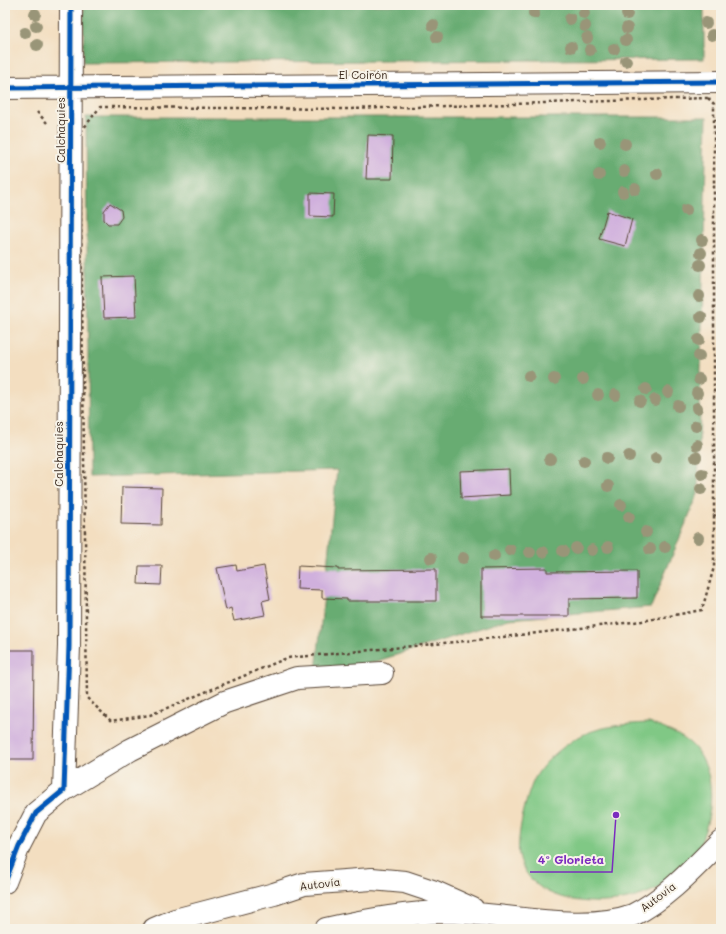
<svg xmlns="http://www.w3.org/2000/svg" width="726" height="934" font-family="Mali,sans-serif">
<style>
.green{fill:#80c885;stroke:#5e7952}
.forest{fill:#68ac72;stroke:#526b48}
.building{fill:#d0b0dd}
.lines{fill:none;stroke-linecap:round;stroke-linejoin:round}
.minor-casing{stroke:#574536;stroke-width:24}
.path{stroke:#574536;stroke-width:2.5;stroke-dasharray:3 3;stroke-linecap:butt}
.minor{stroke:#fff;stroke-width:22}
.cycleway-casing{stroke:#f7f3e8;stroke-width:8}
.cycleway{stroke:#0057b8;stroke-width:5}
.tree{fill:#999578}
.labels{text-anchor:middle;stroke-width:4;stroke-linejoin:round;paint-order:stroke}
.street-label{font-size:11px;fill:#3b2a1e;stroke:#f7f3e8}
.leader{fill:none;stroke:#7b2cbf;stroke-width:1.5}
.callout-dot{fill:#7b2cbf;stroke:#f7f3e8;stroke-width:1.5}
.callout-label{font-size:12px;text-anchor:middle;font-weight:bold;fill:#7b2cbf;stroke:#f7f3e8;stroke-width:4;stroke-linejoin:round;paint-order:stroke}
</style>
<rect width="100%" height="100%" fill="#f7f3e8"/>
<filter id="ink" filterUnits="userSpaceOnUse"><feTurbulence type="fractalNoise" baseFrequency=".025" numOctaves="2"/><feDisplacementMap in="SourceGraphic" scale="8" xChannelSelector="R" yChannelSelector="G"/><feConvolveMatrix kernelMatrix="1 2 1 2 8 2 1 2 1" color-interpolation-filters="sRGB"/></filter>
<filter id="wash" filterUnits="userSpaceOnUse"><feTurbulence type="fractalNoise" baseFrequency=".012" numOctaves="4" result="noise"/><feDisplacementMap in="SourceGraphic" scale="16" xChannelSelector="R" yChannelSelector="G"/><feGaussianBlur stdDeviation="0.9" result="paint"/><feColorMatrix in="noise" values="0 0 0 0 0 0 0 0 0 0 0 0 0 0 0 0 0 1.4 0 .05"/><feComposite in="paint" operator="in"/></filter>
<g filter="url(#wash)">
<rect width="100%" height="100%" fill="#f3dec0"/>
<path class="green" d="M649,723C663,728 683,735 694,747C715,771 714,807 703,836C702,840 700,846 698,850C693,858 681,866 674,872C668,878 662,885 656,889C625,905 579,907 548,892C534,885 521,870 519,855C516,837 527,791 536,776C545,761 561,748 575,739C596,726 625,724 649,723Z"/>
<path class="forest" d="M84,5H704V59L83,63Z
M86,117H707L698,494L651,607L509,619L315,681L337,470L89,477Z"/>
<g id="blocks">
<path class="building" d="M368,135L393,136L392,179H366Z
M310,193L334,194L333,217L310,216Z
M110,203L121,210L122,217L117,224H108L104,220V211Z
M607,211L632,219L625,246L599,239Z
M134,276L136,317L104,318L102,277Z
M509,469L510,495L461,498L460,471Z
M122,487L162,488L161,525L121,524Z
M236,565L237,571L264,566L270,599L262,601L265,615L234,621L231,608L226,610L217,568Z
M139,566H162L161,585L138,584Z
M298,566L338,568V570L436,569V601H347V599L322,598V590L297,589Z
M547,568V572L637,571V598L569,599V616H481V569Z
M5,650H34L33,760H5Z"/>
</g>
</g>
<g filter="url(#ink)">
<use href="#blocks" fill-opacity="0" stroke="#574536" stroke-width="1"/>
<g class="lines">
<g class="minor-casing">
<path id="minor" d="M5,88L721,82
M64,790L130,750L225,702L297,678L382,673
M5,882L19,846L36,813L64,790L69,646L71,5
M154,929L175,920L274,894L304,884L372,879L405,882L435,892L473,909
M326,929C365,920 404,913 443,912C501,912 580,934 633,915C667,898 694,868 721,841"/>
</g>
<path class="path" d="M708,98L714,104V567L702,610L642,621L476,640L287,658L150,715L111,721L87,698L80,133L100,107L349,109Z
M37,112L47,123
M714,120H721
M713,516L721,513"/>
<use href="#minor" class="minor"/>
<g class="cycleway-casing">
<path id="cycleway" d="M5,88L721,82
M5,882L19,846L36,813L64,790L69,646L71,5"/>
</g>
<use href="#cycleway" class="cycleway"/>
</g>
<g class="tree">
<circle cx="534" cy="13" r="6"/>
<circle cx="584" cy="13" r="6"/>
<circle cx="35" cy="14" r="6"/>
<circle cx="627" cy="14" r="6"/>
<circle cx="570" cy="19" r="6"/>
<circle cx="706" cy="23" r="6"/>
<circle cx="433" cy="25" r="6"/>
<circle cx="36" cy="26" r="6"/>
<circle cx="585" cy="26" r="6"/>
<circle cx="627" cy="28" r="6"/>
<circle cx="25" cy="33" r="6"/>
<circle cx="712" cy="35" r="6"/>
<circle cx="437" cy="37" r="6"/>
<circle cx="587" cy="38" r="6"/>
<circle cx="626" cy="40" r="6"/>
<circle cx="37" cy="45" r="6"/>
<circle cx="571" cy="47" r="6"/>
<circle cx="614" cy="49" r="6"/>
<circle cx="590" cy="50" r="6"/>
<circle cx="626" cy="61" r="6"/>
<circle cx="600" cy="142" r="6"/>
<circle cx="625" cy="144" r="6"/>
<circle cx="624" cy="171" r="6"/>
<circle cx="657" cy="174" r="6"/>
<circle cx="599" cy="175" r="6"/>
<circle cx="635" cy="189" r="6"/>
<circle cx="623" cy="192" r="6"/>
<circle cx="686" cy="210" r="6"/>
<circle cx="702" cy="240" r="6"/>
<circle cx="701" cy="253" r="6"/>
<circle cx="700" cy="265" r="6"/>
<circle cx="699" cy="296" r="6"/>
<circle cx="701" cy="317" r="6"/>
<circle cx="699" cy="340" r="6"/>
<circle cx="699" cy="356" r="6"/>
<circle cx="529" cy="376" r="6"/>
<circle cx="554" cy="379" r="6"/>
<circle cx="583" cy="379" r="6"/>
<circle cx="699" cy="379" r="6"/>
<circle cx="646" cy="389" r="6"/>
<circle cx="668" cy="392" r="6"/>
<circle cx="697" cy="393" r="6"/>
<circle cx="598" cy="395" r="6"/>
<circle cx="615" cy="395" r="6"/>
<circle cx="655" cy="400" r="6"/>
<circle cx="640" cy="401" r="6"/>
<circle cx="678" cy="406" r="6"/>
<circle cx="697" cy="408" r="6"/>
<circle cx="696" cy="426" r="6"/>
<circle cx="697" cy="445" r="6"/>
<circle cx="629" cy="456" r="6"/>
<circle cx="696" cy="457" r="6"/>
<circle cx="607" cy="458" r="6"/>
<circle cx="656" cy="458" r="6"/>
<circle cx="550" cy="459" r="6"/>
<circle cx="584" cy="461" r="6"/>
<circle cx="702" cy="474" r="6"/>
<circle cx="608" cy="486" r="6"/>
<circle cx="701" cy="489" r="6"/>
<circle cx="621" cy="505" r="6"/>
<circle cx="629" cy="517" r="6"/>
<circle cx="646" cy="532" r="6"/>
<circle cx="698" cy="538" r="6"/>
<circle cx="608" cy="547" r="6"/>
<circle cx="665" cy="547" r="6"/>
<circle cx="576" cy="548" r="6"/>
<circle cx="650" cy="549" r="6"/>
<circle cx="510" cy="550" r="6"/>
<circle cx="592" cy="550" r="6"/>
<circle cx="563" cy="551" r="6"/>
<circle cx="530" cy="552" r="6"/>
<circle cx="543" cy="552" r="6"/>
<circle cx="494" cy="556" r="6"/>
<circle cx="431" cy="558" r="6"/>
<circle cx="463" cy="558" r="6"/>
</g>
</g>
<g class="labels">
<g class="street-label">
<text x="363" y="79">El Coirón</text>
<text transform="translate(61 130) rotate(-90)" y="4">Calchaquies</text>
<text transform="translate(59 454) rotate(-90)" y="4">Calchaquies</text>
<text transform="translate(320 884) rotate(-7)" y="4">Autovía</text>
<text transform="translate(658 897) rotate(-37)" y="4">Autovía</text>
</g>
</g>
<path class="leader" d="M616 815L612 872H530"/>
<circle class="callout-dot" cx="616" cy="815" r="4"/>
<g class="callout-label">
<text x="571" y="864">4º Glorieta</text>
</g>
<rect width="726" height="934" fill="none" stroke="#f7f3e8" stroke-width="20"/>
</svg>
